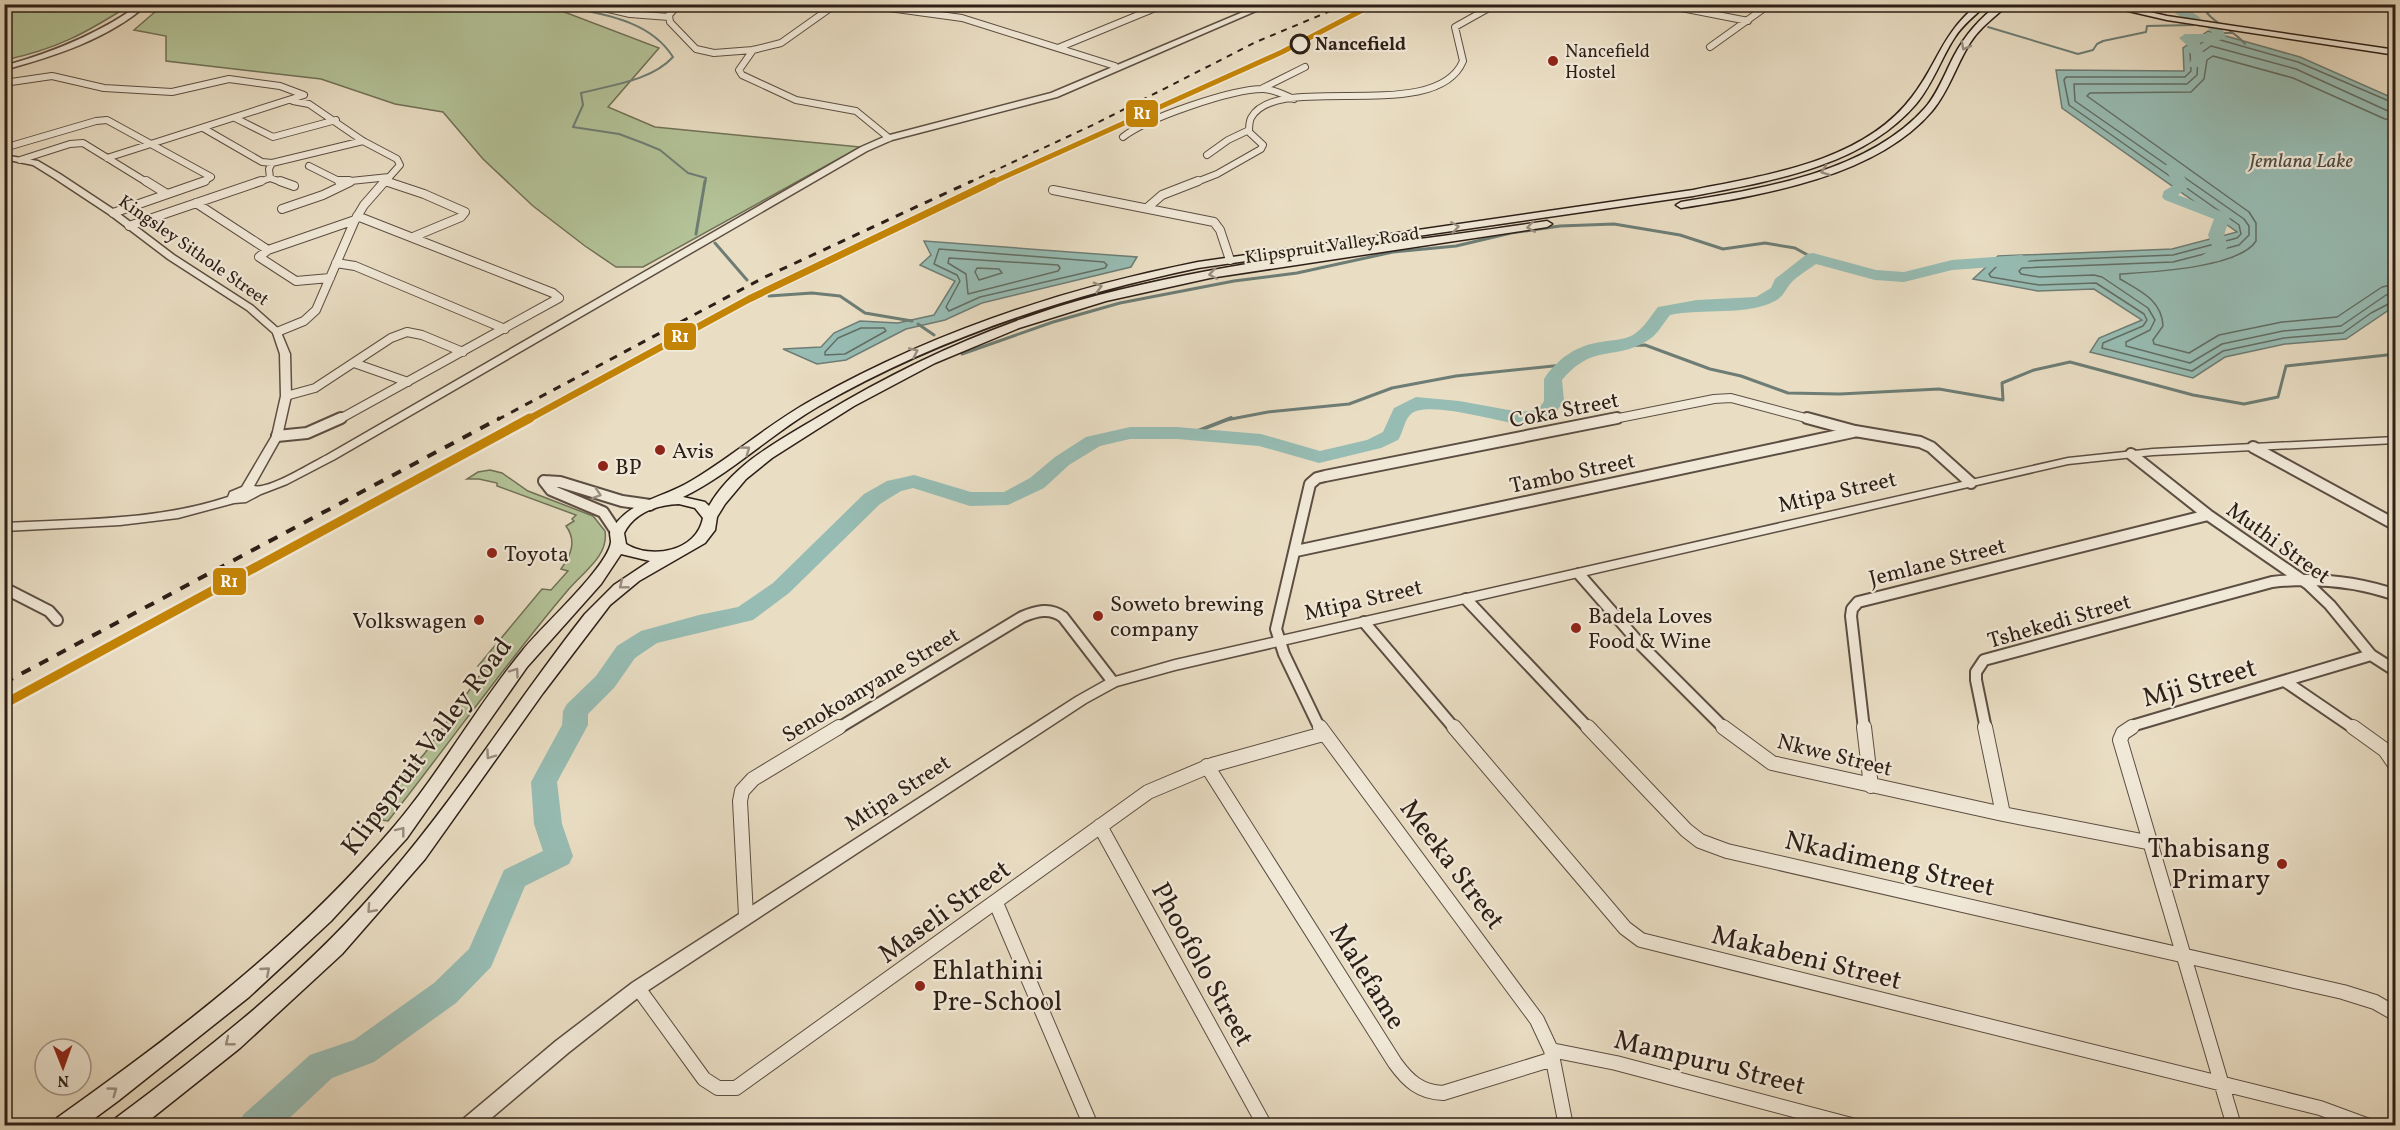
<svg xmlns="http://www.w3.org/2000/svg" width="2400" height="1130" font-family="Vollkorn,serif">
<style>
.green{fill:#b3c297;stroke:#707057;stroke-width:1.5}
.water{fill:#97bcb3;stroke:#6d7d75;stroke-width:1.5}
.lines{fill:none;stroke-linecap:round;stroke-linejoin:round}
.shore{stroke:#626e65;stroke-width:1.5}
.stream-far2{stroke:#6d7d75;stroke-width:2}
.stream-far1{stroke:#6d7d75;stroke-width:3}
.stream{stroke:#6d7d75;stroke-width:4}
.river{fill:#97bcb3;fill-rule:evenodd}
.minor-far3-casing{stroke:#5c4e42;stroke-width:8}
.minor-far2-casing{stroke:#5c4e42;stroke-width:10}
.minor-far1-casing{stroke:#5c4e42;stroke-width:14}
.minor-casing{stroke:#5c4e42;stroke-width:16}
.tertiary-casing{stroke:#5c4e42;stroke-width:3}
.secondary-casing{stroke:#2d1f17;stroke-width:3}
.minor-far3{stroke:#f1e9d8;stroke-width:6}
.minor-far2{stroke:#f1e9d8;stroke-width:8}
.minor-far1{stroke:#f1e9d8;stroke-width:10}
.minor{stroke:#f1e9d8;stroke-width:14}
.tertiary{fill:#f1e9d8;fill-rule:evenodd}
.secondary{fill:#f1e9d8;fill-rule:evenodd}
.rail-far2{stroke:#2d1f17;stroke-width:2;stroke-dasharray:6 6;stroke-linecap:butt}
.rail-far1{stroke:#2d1f17;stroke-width:3;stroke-dasharray:8 8;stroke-linecap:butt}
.rail{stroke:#2d1f17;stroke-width:4;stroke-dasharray:10 10;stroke-linecap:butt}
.rail-1-far2-casing{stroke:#f1e9d8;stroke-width:8}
.rail-1-far1-casing{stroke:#f1e9d8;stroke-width:10}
.rail-1-casing{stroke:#f1e9d8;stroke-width:14}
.rail-1-far2{stroke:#c48406;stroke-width:5}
.rail-1-far1{stroke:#c48406;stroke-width:7}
.rail-1{stroke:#c48406;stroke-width:9}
.oneway{stroke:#998e81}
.stop-dot{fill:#f1e9d8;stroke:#2d1f17;stroke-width:3}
.poi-dot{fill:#8f2418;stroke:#f1e9d8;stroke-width:2}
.labels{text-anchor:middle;stroke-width:4.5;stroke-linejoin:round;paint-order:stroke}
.far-stop-label{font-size:18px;font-weight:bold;fill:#2d1f17;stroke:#f1e9d8;text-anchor:start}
.far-poi-label{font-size:18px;fill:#2d1f17;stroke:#f1e9d8;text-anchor:start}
.far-street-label{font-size:18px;fill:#2d1f17;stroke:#f1e9d8}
.far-water-label{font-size:20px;font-style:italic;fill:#4d4e46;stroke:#f1e9d8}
.street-label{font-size:22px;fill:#2d1f17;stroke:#f1e9d8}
.poi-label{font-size:22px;fill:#2d1f17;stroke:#f1e9d8;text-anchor:start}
.near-street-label{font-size:27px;fill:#2d1f17;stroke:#f1e9d8}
.near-poi-label{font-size:27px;fill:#2d1f17;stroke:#f1e9d8;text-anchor:end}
.line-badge{stroke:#f1e9d8;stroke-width:2}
.badge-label{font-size:16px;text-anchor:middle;font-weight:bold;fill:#fff}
</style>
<rect width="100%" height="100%" fill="#e9ddc3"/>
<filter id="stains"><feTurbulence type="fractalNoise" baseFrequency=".00333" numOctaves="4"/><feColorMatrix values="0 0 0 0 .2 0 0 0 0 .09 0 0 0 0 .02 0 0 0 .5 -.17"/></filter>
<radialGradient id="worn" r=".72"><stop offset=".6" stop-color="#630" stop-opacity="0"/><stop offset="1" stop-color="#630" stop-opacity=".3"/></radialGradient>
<path class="green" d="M5,4H130V5C86,33 57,49 5,60Z
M163,5H546L659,48L608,107L655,127L860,147L643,267H616L585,246L533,206L483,159L443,112L395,104L321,79L166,61V36L134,30Z
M490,470L502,473L528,491L593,516L605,531C609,556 583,572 568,590C505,664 449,744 388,821L367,818L425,753L485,668L478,666L542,589L551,590L568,571L561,569C571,555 577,541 566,526L574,521L572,519L576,515L497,486V483L479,479H467L478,472Z"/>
<path class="water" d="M2208,31L2300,57L2395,99L2396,305L2346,339L2285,344L2225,357L2193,378L2090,352L2099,338L2142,320L2094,289L2038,291L1973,279L1998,256L2172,249L2237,232L2062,108L2056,70L2184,71L2183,48Z
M924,241L1137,257L1131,267L982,303L945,320L906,329L846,360L817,364L783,349L821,347L834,333L860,321L898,323L934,315L955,281L920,265L931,255Z"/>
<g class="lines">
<path class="shore" d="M2396,104L2298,62L2210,37L2190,51L2191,71L2185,77H2066L2064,80L2069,105L2239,225L2241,234L2237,238L2173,255L2001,262L1989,274L1991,277L2039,285L2096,283L2144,314L2147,320L2143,326L2103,343L2102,348L2192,371L2223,351L2284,338L2343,333L2371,313L2396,300
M2396,112L2388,111L2296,69L2211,46L2198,55L2197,75L2187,84H2074L2075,101L2244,219L2249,226V235L2239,245L2173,262L2022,268L2019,271L2021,274L2039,277L2094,275L2102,277L2148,308L2155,320L2150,330L2126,342V346L2190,363L2222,344L2283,331L2341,326L2386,295L2396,293
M2396,121L2385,119L2293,78L2213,56L2207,60L2204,79L2191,92L2090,93L2087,96L2249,212L2256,223V241C2239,268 2151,272 2120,274V279C2140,291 2162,300 2163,326L2153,340L2154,344L2189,353L2219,335L2282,322L2337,317L2382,287L2396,284
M939,249L1104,262L1107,265L1105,268L980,297L949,311L946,307L960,281L957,275L934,264Z
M949,258L1058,265L1060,268L1058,271L968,294L966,274L948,263Z
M977,268L999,269L1002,273L979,280L975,272Z
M861,328H884L886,331L845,354L825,355V352L838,338Z"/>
<path class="stream-far2" d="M554,4C596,14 648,17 673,57C651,81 611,85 581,93L583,105L573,127L619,134L643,143L660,150L688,173L706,178L705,183
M2169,4L2176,9
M2205,4L2211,8L2207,13C2218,26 2235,31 2245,44
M1988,27L2078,54L2093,50L2097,44L2103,41L2146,32L2147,26L2193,25L2195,18
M2218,33H2232"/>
<path class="stream-far1" d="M696,234L705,181
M715,243L747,280
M769,296L812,293L840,296L865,313L912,321
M918,324L934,335
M1619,346L1645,345L1710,369L1741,376L1788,393L1840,394L1939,389L2003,400L2002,383L2034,370L2070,362L2193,395L2244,404L2278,397L2286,366L2396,354
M962,354L1053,322L1120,303L1234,281L1297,273L1393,252L1456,246L1511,233L1560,226L1614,224L1680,235L1723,249L1765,243L1795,248L1813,258
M1226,420L1268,412L1349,404L1392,388L1456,376L1563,365"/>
<path class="stream" d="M1190,434L1231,418"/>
<path class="river" d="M2167,4H2179L2201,18L2195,22C2184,19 2173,14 2167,4Z
M2213,23L2221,26L2226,37L2216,42H2198L2201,45L2199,48L2206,55L2200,67H2190L2189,64L2193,56L2186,49L2188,46L2179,38L2185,34H2213L2207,27Z
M2171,162L2176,163L2190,186L2178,195L2228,214L2230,217L2224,235L2228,246L2219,261L2208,262L2200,257L2210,250L2212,246L2208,235L2214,219L2165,200L2162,197L2164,191L2174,185L2164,166Z
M1813,253L1876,270L1904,272L1952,260L2022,255L2030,260L2022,265L1952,270L1904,282L1875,280L1816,264C1808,270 1797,276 1790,284C1785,290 1784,296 1775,301C1748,316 1702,308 1670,315C1662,325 1657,336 1645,342C1612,361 1594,343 1562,380L1564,401L1551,419C1541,422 1529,424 1519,424C1497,422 1424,399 1410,415C1404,421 1403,433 1398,440L1381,448L1319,463L1259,446L1177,439H1130L1100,446L1069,465L1044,488L1008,505L970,506L913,488L901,491L880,504L789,593L753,620L657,643L635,658L614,688L588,714V725L557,782L562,824L573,856L569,864L525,886L491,967L456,1003L374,1062L332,1078L281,1126H239L243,1115L310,1055L354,1040L434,983L469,949L504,870L543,851L534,824L531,782L562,725L563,711L567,704L596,676L617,646L641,631L699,615L738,607L773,583L864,494L887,481L914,475L971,492H1004L1030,478L1055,457L1086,437L1130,427H1177L1261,434L1320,451L1367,440L1383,432L1394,408L1416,397L1459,401L1520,412L1538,410L1544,401V379C1557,359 1577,345 1601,342C1612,340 1623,340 1633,335C1644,328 1650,317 1658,307L1697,300L1756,297L1771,288L1775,279L1807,254Z"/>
<g class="minor-far3-casing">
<path id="minor-far3" d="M587,4L630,14L669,17
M679,4L669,15L670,22L696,49L714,53L753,50L781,43L836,4
M860,4L962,18L1115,66
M1661,4L1748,21
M932,11L951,4
M1710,47L1770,4
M1058,48L1165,4
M753,50L739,70L742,75L796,100L856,111L889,138
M4,83L52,76L104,88L172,92L229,79L280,86L304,95L107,158
M1263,88L1305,67
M293,101L309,104L363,141L397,159L400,165L384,183
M235,118L273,137L336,120
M203,128L262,162L272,163L269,169L270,178
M1123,137C1147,118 1232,89 1263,89C1274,89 1284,95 1294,99
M4,148L96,121L107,120L211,177L201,183
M1207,155L1228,140L1249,130
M20,160L70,144L83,143L148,183
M272,163L363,141
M309,166L341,182L389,177
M384,181L389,183
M256,183L270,178L284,183
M1194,183L1217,174L1261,149L1263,145L1249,132C1249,128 1249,122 1251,118C1276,70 1436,126 1463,61L1455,27L1496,4"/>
</g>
<g class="minor-far2-casing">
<path id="minor-far2" d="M146,181L167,194
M280,181L294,186
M339,181H349
M385,181L424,194L465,212L461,217L413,237
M1053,190L1214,222L1220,230L1230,260
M196,203L268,250
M1147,208L1162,195L1198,181
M282,209L323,195L350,182
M113,213L205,181
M129,226L261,181
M336,263L355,266L505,329
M330,278L296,281L259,257L268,250L355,220
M277,332L304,321L316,310L355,220L364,205L385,181
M354,363L408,382
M286,396L315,388L391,338L407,332L422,335L463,352
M338,420L559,298L553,293L357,216
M1609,420L1714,399L1731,398L1813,420"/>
</g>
<g class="minor-far1-casing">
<path id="minor-far1" d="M1807,418L1855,431L1920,442L1931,447L1971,483
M277,436L307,433L341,418
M2253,447L2396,525
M2131,454L2208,515L2308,584L2330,605L2371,655L2396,671
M544,481L560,482L622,501L650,505
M544,481L551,490L603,512L617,533
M1296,551L1853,432
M1579,574L1641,645L1725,729
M4,588L49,611L57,620
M1466,599L1589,729
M1364,622L1455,729
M2286,682L2355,729
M837,729L1022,617C1036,611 1050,607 1063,617L1113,682
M1320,729L1284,654L1276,629L1310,484L1317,478L1325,476L1617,418
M1864,729L1851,616L1852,609L1858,602L2208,515
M1986,729L1976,680V672L1984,660L2272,582C2315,577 2355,581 2396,595
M2130,729L2135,725L2371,655"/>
</g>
<g class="minor-casing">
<path id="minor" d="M1320,727L1537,1020L1551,1050L1566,1126
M1454,727L1625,928L1641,940L2320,1108L2369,1126
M1588,727L1686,830L1700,841L1727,851L2343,992L2375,1002L2396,1014
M1723,727L1772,763L2003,814L2152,843
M1864,727L1871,786
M1985,727L2003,814
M2132,727L2123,733L2120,740L2234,1126
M2353,727L2385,750L2396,766
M1207,766L1395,1063C1408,1081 1420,1092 1443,1093L1553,1059
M1100,826L1265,1126
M996,903L1091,1126
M746,916L740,801L742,791L753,779L839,727
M638,988L704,1079L718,1088H736L1148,792L1212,765L1323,734
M1551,1050L1616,1063L1855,1126"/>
</g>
<g class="tertiary-casing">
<path id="tertiary" d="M140,4H148C108,39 55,56 4,70V66C53,52 99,34 140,4Z
M1262,4H1272L1057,97L892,140L867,151L335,459L287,484L261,494L246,502L234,503L178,518L120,525L4,531V523C80,519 155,521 228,497L230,492L242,487L272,436L281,396L280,354L273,333L247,310L168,259L110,215L54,178L33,165L4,159V155L38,161L60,174L116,211L174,255L253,306L280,330L290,354L291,396L282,436L254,486C269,490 311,463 327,455L861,147L886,136L1051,93Z
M2396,437V443L2153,455L2068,464L1175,670L1117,686L1086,703L644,993L568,1053L482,1126H459L462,1120L556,1041L632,983L1076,697L1108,679L1175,660L2068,458L2153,449Z"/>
</g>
<g class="secondary-casing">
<path id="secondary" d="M1978,4H1987C1976,15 1963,24 1955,37C1941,58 1933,84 1916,104C1862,167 1770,181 1693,196L1198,268C1065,296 938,338 819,406C772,433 732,473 683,497L705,502L709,506C733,464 780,440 820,416C907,363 1001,321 1099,295C1243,257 1400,244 1547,221L1552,224L1547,227L1210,278L1106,301L1019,328L935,363L854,406L816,430L772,458L746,479L725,504L717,517L715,530L705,543L639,581L610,605L543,693L425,859L342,954L240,1048L142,1126H113L116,1118C214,1045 312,968 391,873C461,791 518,699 585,614L614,585L650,561L621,554L601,584L527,667L407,838L331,921L249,997L118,1101L84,1126H54L57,1118C178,1032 295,943 392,829C440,773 476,707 523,650C541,627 608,567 611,542C611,539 610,536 610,533C627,500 662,499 691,481C733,456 769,424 812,400C933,332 1062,289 1198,262L1693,190C1767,175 1863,162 1912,97C1939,62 1940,36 1978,4ZM679,504L695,508L703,518C697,551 652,560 626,544L624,533C635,512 657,505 679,504Z
M1999,4H2009C1995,17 1980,27 1970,43C1956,65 1949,91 1932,111C1876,177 1762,195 1681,208L1676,205L1681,202C1762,189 1868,172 1925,108C1938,93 1945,73 1954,56C1965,35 1980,18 1999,4Z
M2098,4H2115L2167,16L2396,50V55L2167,20Z"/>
</g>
<use href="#minor-far3" class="minor-far3"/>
<use href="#minor-far2" class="minor-far2"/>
<use href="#minor-far1" class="minor-far1"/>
<use href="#minor" class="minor"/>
<use href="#tertiary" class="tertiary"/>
<use href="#secondary" class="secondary"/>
<path class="rail-far2" d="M968,183L1095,124L1256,42L1347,4
M991,183L1282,52L1374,4"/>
<path class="rail-far1" d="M497,420L763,278L972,181
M527,420L749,299L994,181"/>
<path class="rail" d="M4,683L500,418
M4,704L530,418"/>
<g class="rail-1-far2-casing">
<path id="rail-1-far2" d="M991,183L1282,52L1374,4"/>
</g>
<g class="rail-1-far1-casing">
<path id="rail-1-far1" d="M527,420L749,299L994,181"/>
</g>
<g class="rail-1-casing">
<path id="rail-1" d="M4,704L530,418"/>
</g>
<use href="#rail-1-far2" class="rail-1-far2"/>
<use href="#rail-1-far1" class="rail-1-far1"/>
<use href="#rail-1" class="rail-1"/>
</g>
<defs><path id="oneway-chevron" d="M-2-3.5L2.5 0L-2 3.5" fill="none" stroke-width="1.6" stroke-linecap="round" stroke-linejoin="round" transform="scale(1.5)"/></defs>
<g class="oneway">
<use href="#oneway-chevron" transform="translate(1965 46) rotate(118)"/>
<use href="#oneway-chevron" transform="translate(1825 171) rotate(160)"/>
<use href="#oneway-chevron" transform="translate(1455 227) rotate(-8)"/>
<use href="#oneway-chevron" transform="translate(1531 227) rotate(172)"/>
<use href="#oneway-chevron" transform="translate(1213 274) rotate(171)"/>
<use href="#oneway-chevron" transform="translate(1098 287) rotate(-15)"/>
<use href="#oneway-chevron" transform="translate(914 352) rotate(-25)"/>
<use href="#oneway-chevron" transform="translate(746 450) rotate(-36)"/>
<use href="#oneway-chevron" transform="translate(597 494) rotate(18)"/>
<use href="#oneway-chevron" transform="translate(623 585) rotate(141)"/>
<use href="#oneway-chevron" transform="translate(515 672) rotate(-54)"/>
<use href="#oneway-chevron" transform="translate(490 755) rotate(125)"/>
<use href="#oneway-chevron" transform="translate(401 831) rotate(-52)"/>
<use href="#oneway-chevron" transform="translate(371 909) rotate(132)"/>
<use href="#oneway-chevron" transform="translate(266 971) rotate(-41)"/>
<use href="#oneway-chevron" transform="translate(229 1042) rotate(141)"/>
<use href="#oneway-chevron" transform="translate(113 1091) rotate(-36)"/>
</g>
<circle class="stop-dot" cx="1300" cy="44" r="9"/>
<g class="poi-dot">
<circle cx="1553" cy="61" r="6"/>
<circle cx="660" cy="450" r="6"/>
<circle cx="603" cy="466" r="6"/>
<circle cx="492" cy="553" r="6"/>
<circle cx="1098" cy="616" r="6"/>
<circle cx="479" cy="620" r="6"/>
<circle cx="1576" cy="628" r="6"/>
<circle cx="2282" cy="864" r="6"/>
<circle cx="920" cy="986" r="6"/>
</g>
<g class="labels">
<g class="far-stop-label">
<text x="1315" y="50">Nancefield</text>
</g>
<g class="far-poi-label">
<text x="1565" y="57">Nancefield<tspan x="1565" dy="21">Hostel</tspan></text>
</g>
<g class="far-street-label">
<text transform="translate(1332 245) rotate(-8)" y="6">Klipspruit Valley Road</text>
<text transform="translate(194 250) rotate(35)" y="6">Kingsley Sithole Street</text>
</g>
<g class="far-water-label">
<text x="2301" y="167">Jemlana Lake</text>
</g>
<g class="street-label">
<text transform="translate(1564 409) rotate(-11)" y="8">Coka Street</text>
<text transform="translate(1572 472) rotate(-12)" y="8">Tambo Street</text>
<text transform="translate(1837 491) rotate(-13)" y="8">Mtipa Street</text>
<text transform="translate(2279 542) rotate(36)" y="8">Muthi Street</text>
<text transform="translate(1937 561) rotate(-14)" y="8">Jemlane Street</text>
<text transform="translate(1363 599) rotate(-13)" y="8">Mtipa Street</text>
<text transform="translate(2059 620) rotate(-16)" y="8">Tshekedi Street</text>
<text transform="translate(870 684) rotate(-31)" y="8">Senokoanyane Street</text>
<text transform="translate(1835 754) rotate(14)" y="8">Nkwe Street</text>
<text transform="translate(897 792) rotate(-33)" y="8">Mtipa Street</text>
</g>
<g class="poi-label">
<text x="672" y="458">Avis</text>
<text x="615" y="474">BP</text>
<text x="504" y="561">Toyota</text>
<text x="1110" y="611">Soweto brewing<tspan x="1110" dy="25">company</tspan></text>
<text x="1588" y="623">Badela Loves<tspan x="1588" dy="25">Food &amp; Wine</tspan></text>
<text x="467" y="628" text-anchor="end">Volkswagen</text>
</g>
<g class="near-street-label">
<text transform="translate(2199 682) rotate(-16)" y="9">Mji Street</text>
<text transform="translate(426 746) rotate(-53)" y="9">Klipspruit Valley Road</text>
<text transform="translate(1890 863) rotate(13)" y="9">Nkadimeng Street</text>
<text transform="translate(1453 864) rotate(53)" y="9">Meeka Street</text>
<text transform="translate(944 911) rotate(-36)" y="9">Maseli Street</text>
<text transform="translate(1807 957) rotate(14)" y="9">Makabeni Street</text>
<text transform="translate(1203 964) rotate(61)" y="9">Phoofolo Street</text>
<text transform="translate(1368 976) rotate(58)" y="9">Malefame</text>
<text transform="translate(1710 1062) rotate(14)" y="9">Mampuru Street</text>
</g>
<g class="near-poi-label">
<text x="2270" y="857">Thabisang<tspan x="2270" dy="31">Primary</tspan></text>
<text x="932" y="979" text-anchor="start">Ehlathini<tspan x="932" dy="31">Pre-School</tspan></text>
</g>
</g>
<g class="line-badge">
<rect x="1125" y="99" width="34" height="29" rx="6" fill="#c48406"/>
<rect x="663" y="322" width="34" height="29" rx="6" fill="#c48406"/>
<rect x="212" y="567" width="35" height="29" rx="6" fill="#c48406"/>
</g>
<g class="badge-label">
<text x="1142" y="119">R1</text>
<text x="680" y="342">R1</text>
<text x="229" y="587">R1</text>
</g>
<rect width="2400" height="1130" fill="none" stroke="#e9ddc3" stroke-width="24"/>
<rect x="6" y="6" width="2388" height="1118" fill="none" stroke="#2d1f17" stroke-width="3"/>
<rect x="12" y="12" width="2376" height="1106" fill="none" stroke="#2d1f17" stroke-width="1.5"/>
<g transform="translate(63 1067) rotate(179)"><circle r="28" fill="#f1e9d8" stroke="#a3988b" stroke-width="1.5"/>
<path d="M0-4.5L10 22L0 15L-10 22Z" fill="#8f2418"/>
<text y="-9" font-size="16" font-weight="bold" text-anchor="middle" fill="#2d1f17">N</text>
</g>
<rect width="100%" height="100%" filter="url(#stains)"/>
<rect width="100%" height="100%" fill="url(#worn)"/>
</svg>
